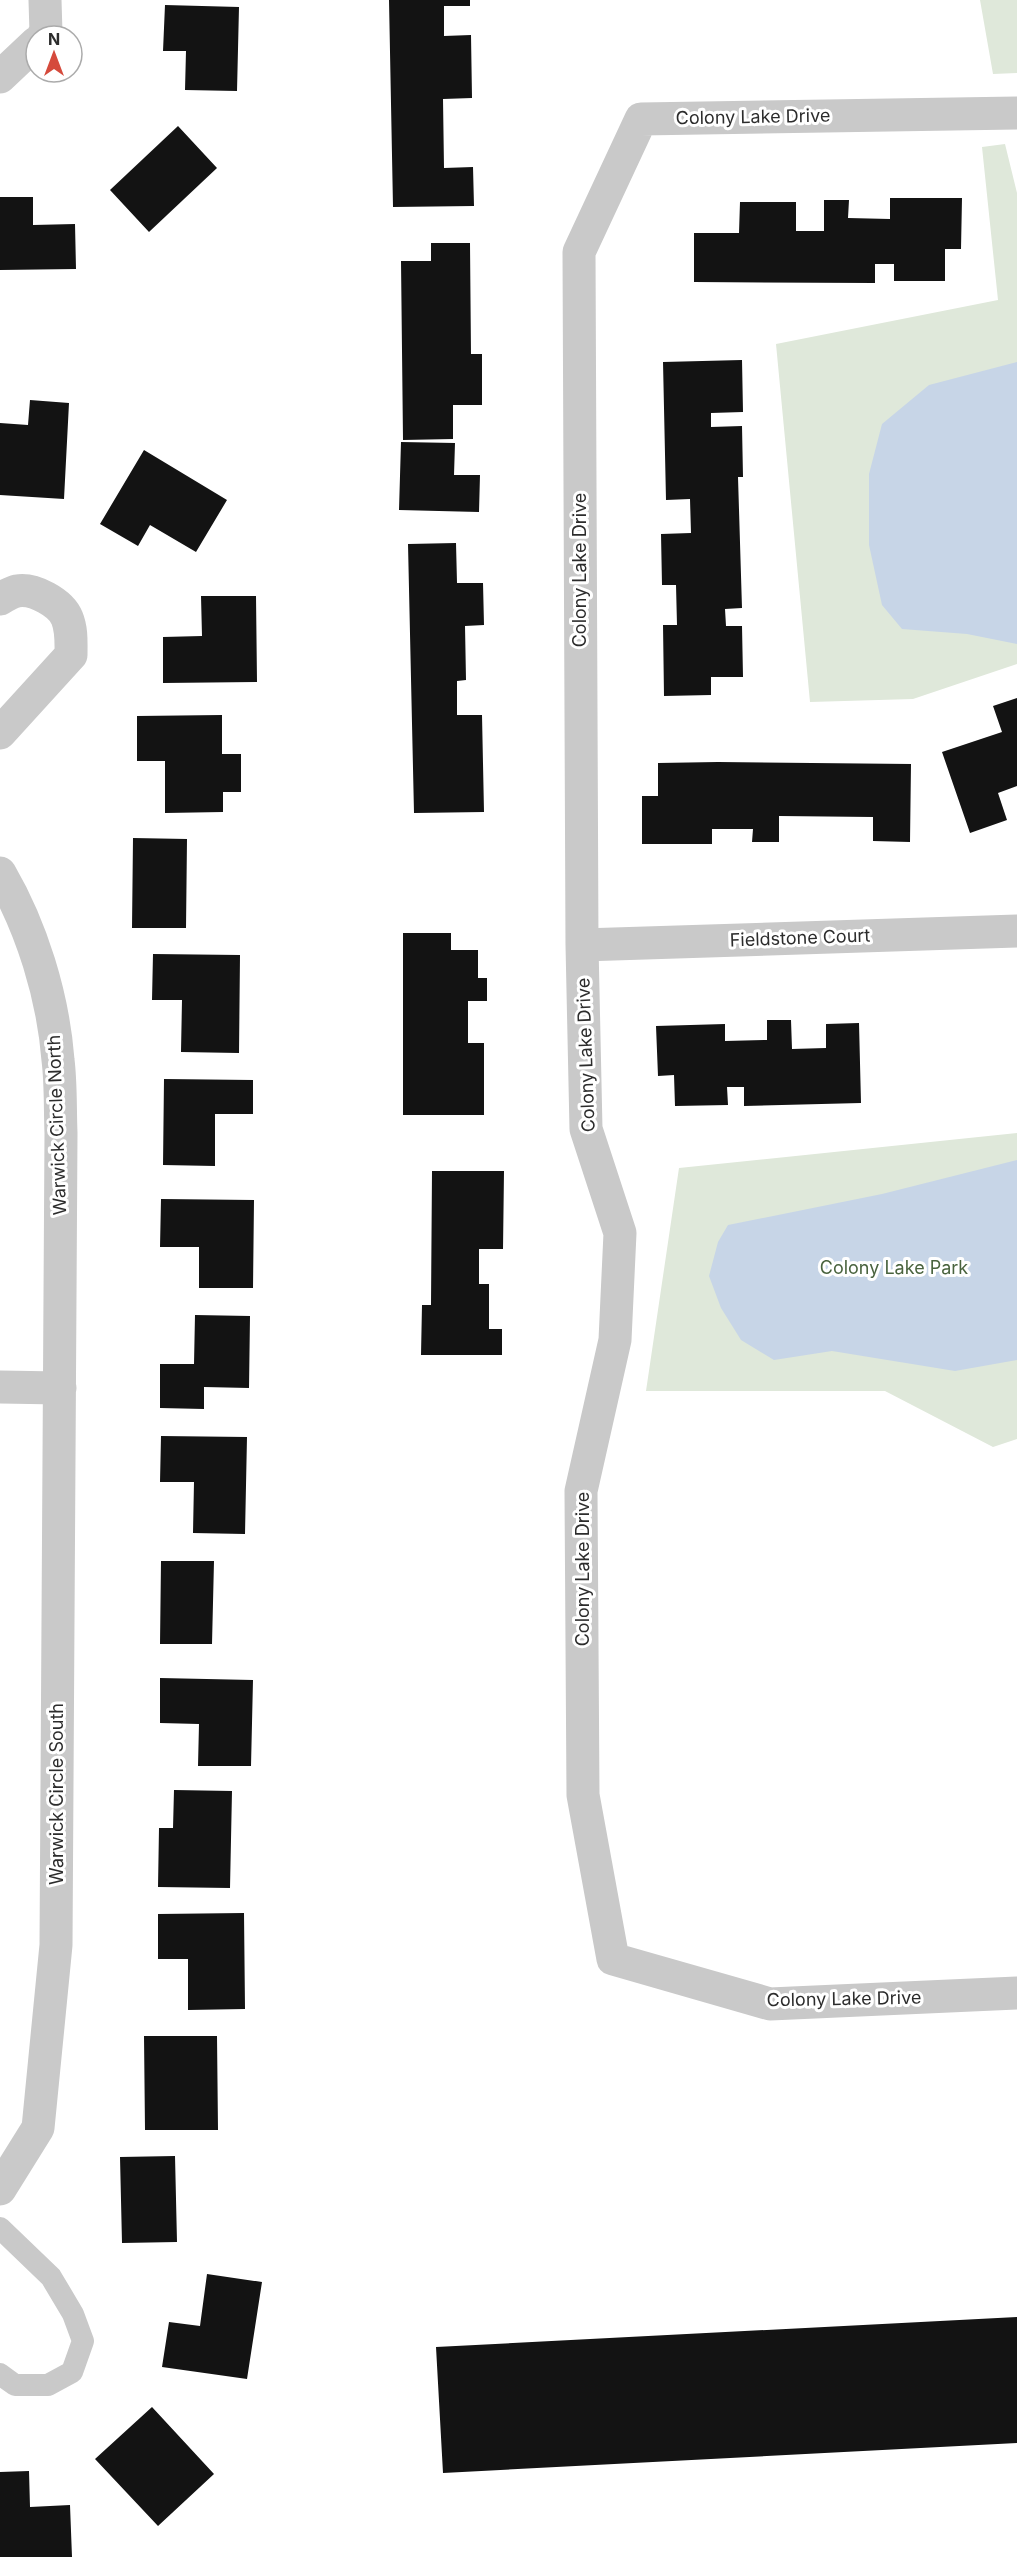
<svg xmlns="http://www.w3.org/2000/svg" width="1017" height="2557" font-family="Inter,sans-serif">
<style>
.green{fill:#dfe8da}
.water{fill:#c7d5e7}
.building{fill:#131313}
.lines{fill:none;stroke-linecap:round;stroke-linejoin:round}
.service{stroke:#c9c9c9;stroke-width:22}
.minor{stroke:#c9c9c9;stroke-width:33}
.labels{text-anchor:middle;stroke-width:6;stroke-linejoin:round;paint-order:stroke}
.street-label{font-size:18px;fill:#2c2c2c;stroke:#fff}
.park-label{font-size:18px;fill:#49633e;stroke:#fff}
</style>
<rect width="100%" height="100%" fill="#fff"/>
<path class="green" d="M980,0H1017V73L993,74Z
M1005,144L1017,193V664L913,699L810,702L776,344L998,300L982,147Z
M1017,1133V1439L993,1447L885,1391H646L679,1168Z"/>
<path class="water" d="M1017,362V644L967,634L902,629L882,605L869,545V474L882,424L929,385Z
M1017,1160V1360L955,1371L832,1351L774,1360L741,1340L721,1308L709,1276L718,1242L728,1225L882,1194Z"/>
<path class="building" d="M389,0H470V6H444V36L471,35L472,98L443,99L444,168L473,167L474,206L393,207Z
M165,5L239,7L237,91L185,90L186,51H163Z
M178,126L217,168L149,232L110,190Z
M0,197H33V225L75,224L76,269L0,270Z
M890,198H962L961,249H945V281H894V264H875V283L694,282V233H739L740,202H796V231H824V200H849L848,218L890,219Z
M431,243H470L471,354H482V405H453V439L403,440L401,261H431Z
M742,360L743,412L711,413V427L742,426L743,477H738L742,608L725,609L726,626H742L743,677H711V695L664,696L663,625H677L676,585H662L661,534L691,533L690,499L666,500L663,362Z
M30,400L69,403L64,499L0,495V423L28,425Z
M401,442L455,443L454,475H480L479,512L399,510Z
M144,450L227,500L196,552L150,525L138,546L100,524Z
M456,543L457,583H483L484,625L465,626L466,680L457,681V715H482L484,812L414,813L408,544Z
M201,596H256L257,682L163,683V637L202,636Z
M1017,698V786L998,793L1007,820L970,833L942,752L1002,732L993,706Z
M222,715V754H241V792H223V812L165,813V761H137V716Z
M718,762L911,764L910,842L873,841V817L779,816V842H752L753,829H712V844H642V796H658V763Z
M133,838L187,839L186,928H132Z
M403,933H451V950H478V978H487V1001H468V1043H484V1115H403Z
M153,954L240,955L239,1053L181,1052L182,1000H152Z
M767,1020H791L792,1049L826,1048V1024L859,1023L861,1103L744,1106V1087H727L728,1105L675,1106L674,1075L658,1076L656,1026L725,1024V1041L767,1040Z
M164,1079L253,1080V1114H215V1166L163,1165Z
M432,1171H504L503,1249H479V1284H489V1329H502V1355H421L422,1305H431Z
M161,1199L254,1200L253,1288H199V1247H160Z
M195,1315L250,1316L249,1388L204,1387V1409L160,1408V1364H194Z
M161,1436L247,1437L245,1534L193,1533L194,1482H160Z
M161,1561H214L212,1644H160Z
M160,1678L253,1680L251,1766H198L199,1724L160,1723Z
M174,1790L232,1791L230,1888L158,1887L159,1828H173Z
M244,1913L245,2009L188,2010V1959H158V1914Z
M144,2036H217L218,2130H145Z
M175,2156L177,2242L122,2243L120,2157Z
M207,2274L262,2282L247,2379L162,2367L169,2322L200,2326Z
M1017,2317V2443L443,2473L436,2347Z
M152,2407L214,2474L158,2526L95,2459Z
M29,2471L30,2507L70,2505L72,2557H0V2472Z"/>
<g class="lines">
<path class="service" d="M0,2228L51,2277L73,2314L83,2341L72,2372L48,2385H15L0,2374"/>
<path class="minor" d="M43,36L46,33L45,0
M0,77L36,43
M1017,113L641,119L579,252L582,945L586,1129L620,1233L615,1340L581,1491L583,1795L613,1959L770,2004L1017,1993
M0,599C5,596 12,592 17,591C34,588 61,603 67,618C72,630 71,643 71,655L0,733
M0,873C32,928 53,996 58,1060C61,1084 60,1109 61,1133L56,1945L38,2128L0,2189
M582,945L1017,931
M0,1387L60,1388"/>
</g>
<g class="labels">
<g class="street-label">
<text transform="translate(753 117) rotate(-1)" y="6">Colony Lake Drive</text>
<text transform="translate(580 570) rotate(-90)" y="6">Colony Lake Drive</text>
<text transform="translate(800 938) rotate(-2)" y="6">Fieldstone Court</text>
<text transform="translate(586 1055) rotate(-92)" y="6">Colony Lake Drive</text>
<text transform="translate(57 1125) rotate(-92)" y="6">Warwick Circle North</text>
<text transform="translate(583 1569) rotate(-90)" y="6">Colony Lake Drive</text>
<text transform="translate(57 1794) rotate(-90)" y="6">Warwick Circle South</text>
<text transform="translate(844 1999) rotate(-1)" y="6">Colony Lake Drive</text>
</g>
<g class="park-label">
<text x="894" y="1274">Colony Lake Park</text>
</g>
</g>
<g transform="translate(54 54)"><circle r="28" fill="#ffffff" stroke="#ababab" stroke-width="1.5"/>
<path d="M0-4.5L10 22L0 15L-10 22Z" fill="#d54a3c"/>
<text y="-9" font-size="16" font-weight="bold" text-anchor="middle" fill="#2c2c2c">N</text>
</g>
</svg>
